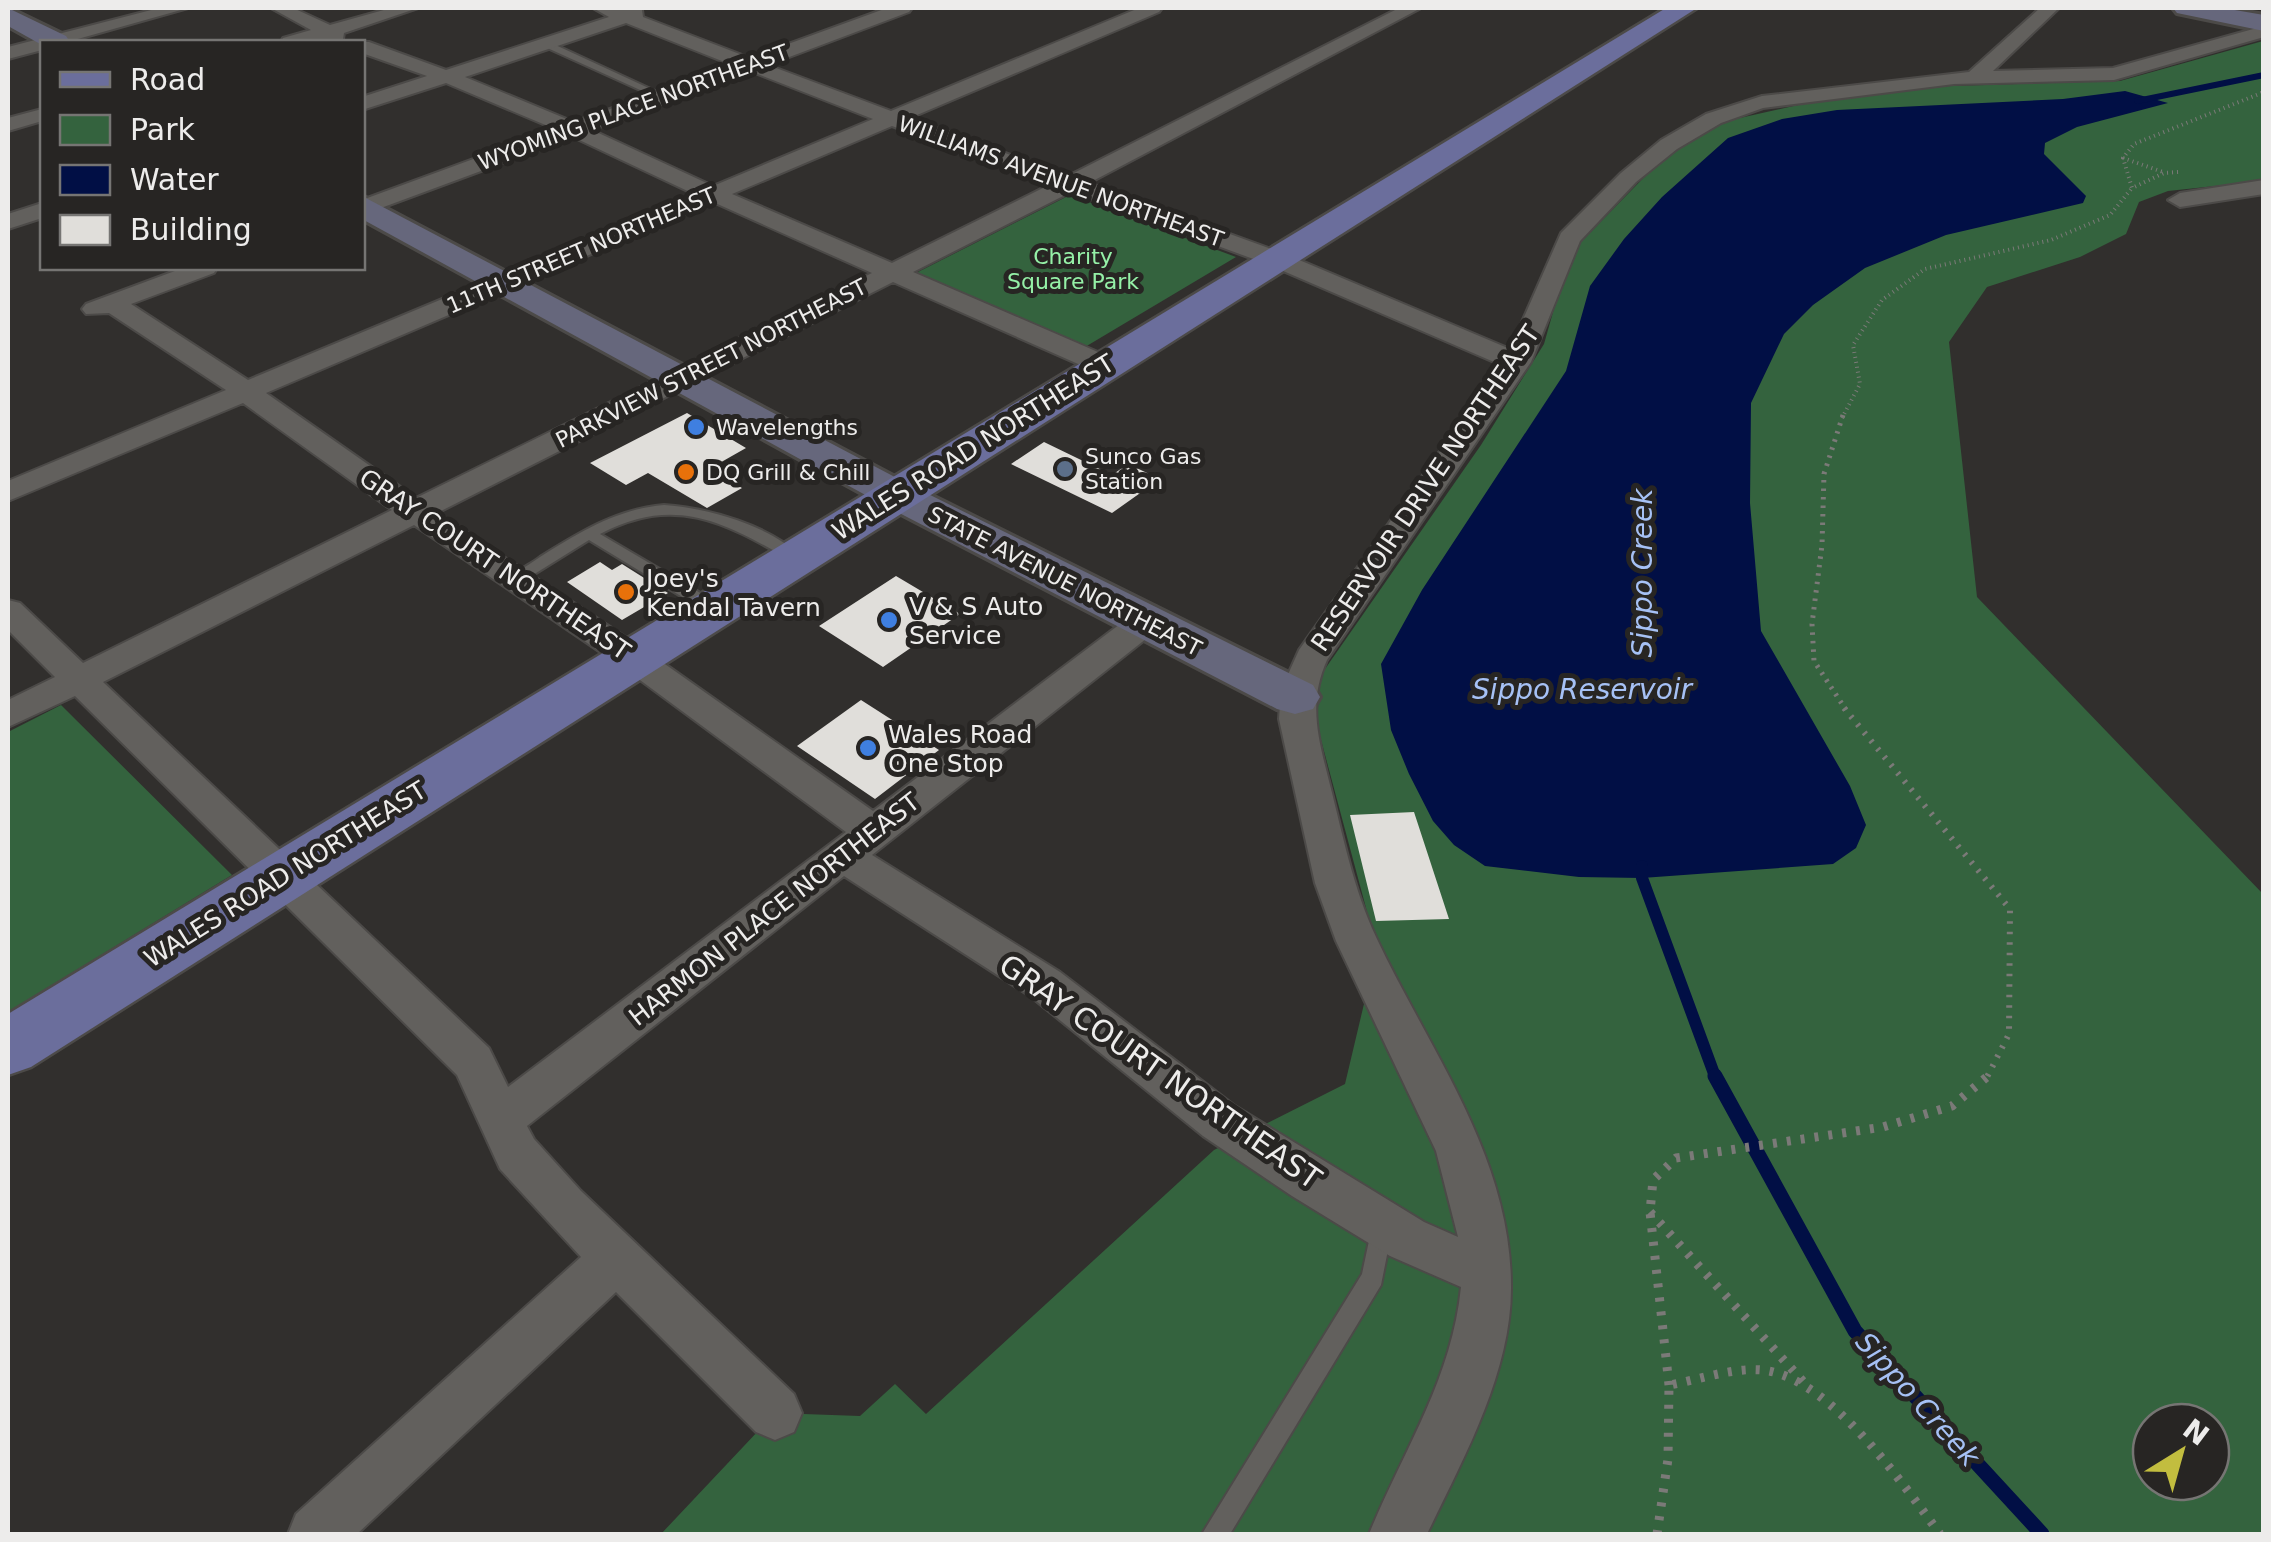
<svg xmlns="http://www.w3.org/2000/svg" width="2271" height="1542" font-family="'DejaVu Sans',sans-serif">
<style>
.green{fill:#34633e;fill-rule:evenodd}
.water{fill:#010f45}
.lines{fill:none;stroke-linecap:round;stroke-linejoin:round}
.stream-far2{stroke:#010f45;stroke-width:6}
.stream-far1{stroke:#010f45;stroke-width:12}
.stream{stroke:#010f45;stroke-width:15}
.building{fill:#e0deda}
.lane-casing{stroke:#4c4a48;stroke-width:4}
.street-casing{stroke:#4c4a48;stroke-width:4}
.secondary-casing{stroke:#4c4a48;stroke-width:6}
.primary-casing{stroke:#4c4a48;stroke-width:5}
.path-far3{stroke:#7b7a78;stroke-width:4;stroke-dasharray:1 4;stroke-linecap:butt}
.path-far2{stroke:#7b7a78;stroke-width:5;stroke-dasharray:2.5 6;stroke-linecap:butt}
.path-far1{stroke:#7b7a78;stroke-width:6;stroke-dasharray:2.5 8;stroke-linecap:butt}
.path{stroke:#7b7a78;stroke-width:9;stroke-dasharray:4 10;stroke-linecap:butt}
.lane{fill:#62605d;fill-rule:evenodd}
.street{fill:#62605d;fill-rule:evenodd}
.secondary{fill:#66677c;fill-rule:evenodd}
.primary{fill:#6b6e9c;fill-rule:evenodd}
.shop-dot{fill:#3f7fe0;stroke:#272523;stroke-width:4}
.service-dot{fill:#5c6f8a;stroke:#272523;stroke-width:4}
.food-dot{fill:#e8710a;stroke:#272523;stroke-width:4}
.labels{text-anchor:middle;stroke-width:10;stroke-linejoin:round;paint-order:stroke}
.far-street-label{font-size:22px;fill:#edeceb;stroke:#272523}
.far-park-label{font-size:22px;fill:#95f0a7;stroke:#272523}
.far-poi-label{font-size:22px;fill:#edeceb;stroke:#272523;text-anchor:start}
.street-label{font-size:25px;fill:#edeceb;stroke:#272523}
.poi-label{font-size:25px;fill:#edeceb;stroke:#272523;text-anchor:start}
.water-label{font-size:28px;font-style:italic;fill:#a6c1f5;stroke:#272523}
.near-street-label{font-size:30px;fill:#edeceb;stroke:#272523}
</style>
<rect width="100%" height="100%" fill="#312f2d"/>
<path class="green" d="M2263,41V181L2168,191L2139,202L2126,234L2080,257L1987,287L1949,342L1977,597L2263,894V1534H661L775,1413L860,1416L895,1384L926,1414L1214,1150L1345,1084L1377,949L1317,725L1318,679L1481,445L1544,344L1564,273L1576,247L1659,162L1713,124L1798,105L1918,87L2120,81ZM2151,1422H2211V1482H2151Z
M1070,195L1236,257L1085,347L916,273Z
M61,705L232,875L8,1012V732Z"/>
<path class="water" d="M2125,91L2168,103L2077,127L2045,143L2044,154L2086,196L2083,203L1946,235L1865,268L1813,305L1784,334L1751,403L1750,503L1761,631L1850,786L1866,825L1856,848L1833,864L1642,878L1579,877L1485,866L1454,845L1433,821L1409,774L1391,730L1381,664L1422,590L1566,371L1590,286L1624,239L1662,197L1728,138L1782,119L1837,110L2063,99Z"/>
<g class="lines">
<path class="stream-far2" d="M2137,101L2264,75"/>
<path class="stream-far1" d="M1642,866V878L1716,1079"/>
<path class="stream" d="M1715,1076L1855,1331L2042,1534"/>
</g>
<path class="building" d="M687,413L746,448L709,469L742,488L707,508L648,473L626,485L590,463Z
M1044,442L1112,475L1128,464L1160,479L1112,513L1011,464Z
M600,562L612,570L622,564L668,593L622,620L567,582Z
M896,576L960,614L883,667L819,626Z
M861,700L939,750L875,799L797,746Z
M1414,812L1449,919L1376,921L1350,815Z"/>
<g class="lines">
<g class="lane-casing">
<path id="lane" d="M543,42H549L668,97L660,99L543,46Z
M664,505C709,508 770,526 802,557L795,562L790,560C723,521 674,495 600,534L719,604L721,608L719,612H707L589,540L520,583H510L507,580C517,571 529,565 540,557C580,532 617,509 664,505Z
M1382,1214L1390,1217L1393,1225L1381,1285L1230,1534H1202L1362,1274L1374,1217Z"/>
</g>
<g class="street-casing">
<path id="street" d="M159,8H188L67,42H42V50L8,59V47Z
M271,8H293L330,25L391,8H418L344,33L343,39C324,41 301,42 281,42L283,38L311,30Z
M593,8L642,10L643,17L750,58L887,8H912L909,12L768,65L891,111L1139,8H1162L1159,12L910,118L1068,176L1399,8H1421L1089,183L1285,254L1510,349L1561,233L1621,173L1661,140L1706,114L1762,96L1969,72L2040,8H2059L1993,71L2113,68L2264,26V37L2114,80L1954,84L1763,108L1721,123L1677,149L1636,182L1580,241L1531,362L1327,660C1307,704 1319,741 1330,785C1343,836 1353,888 1376,937C1429,1050 1511,1156 1511,1286C1512,1372 1463,1459 1427,1534H1369C1403,1451 1452,1379 1461,1287L1390,1256L1292,1196L1203,1136L1030,996L844,876L527,1126L534,1139L581,1191L794,1394L802,1413L794,1432L775,1440L756,1432L616,1292L357,1534H288L296,1514L581,1257L500,1169L457,1075L75,696L8,727V700L55,677L8,630V600L20,603L83,663L392,510L243,403L8,501V481L226,390L109,313L86,314L82,309L86,304L183,268H217L214,273L131,304L248,380L694,194L573,137L362,215V200L555,129L446,83L362,110V97L427,76L362,53V42H355H369L446,70L609,17ZM626,23L732,65L574,122L465,77ZM750,71L873,119L713,186L592,130ZM892,126L1051,184L892,263L732,194ZM1071,192L1267,264L1501,365L1299,650L1281,690L1279,719L1315,883L1336,941L1436,1151L1458,1237L1424,1222L1235,1106L1060,972L872,855L1156,631L1161,623L1156,615L1144,612L1132,615L873,811L645,650L437,513L893,282L1094,371H1114L1118,365L1114,359L913,272ZM713,202L872,273L416,498L266,393ZM414,525L621,666L846,832L508,1087L489,1048L103,682Z
M42,109V121L8,131V118Z
M2264,180V194L2180,207L2168,200L2180,193Z
M42,203V218L8,229V214Z"/>
</g>
<g class="secondary-casing">
<path id="secondary" d="M8,8L66,36L70,42L42,45L8,26Z
M2173,8H2223L2264,15V31L2177,13Z
M362,196L910,485L1313,685L1320,697L1313,709L1295,714L1277,709L880,503L362,219Z"/>
</g>
<g class="primary-casing">
<path id="primary" d="M1666,8H1697L31,1067L8,1075V1014Z"/>
</g>
<path class="path-far3" d="M2123,158L2163,172
M2178,172L2164,173L2132,188L2123,158L2134,144L2264,92
M1842,418L1860,384L1853,345L1882,300L1925,269L2051,240L2110,215L2132,188"/>
<path class="path-far2" d="M1843,415L1824,474L1822,545L1812,624L1814,661L1846,710"/>
<path class="path-far1" d="M1844,708L2010,909L2009,1034L1986,1079"/>
<path class="path" d="M1650,1212L1809,1388
M1669,1385L1650,1212L1653,1180L1676,1158L1883,1127L1952,1106L1988,1076
M1657,1534L1668,1459L1669,1385C1699,1380 1738,1365 1769,1371C1834,1384 1902,1483 1940,1534"/>
<use href="#lane" class="lane"/>
<use href="#street" class="street"/>
<use href="#secondary" class="secondary"/>
<use href="#primary" class="primary"/>
</g>
<g class="shop-dot">
<circle cx="696" cy="427" r="10"/>
<circle cx="889" cy="620" r="10"/>
<circle cx="868" cy="748" r="10"/>
</g>
<circle class="service-dot" cx="1065" cy="469" r="10"/>
<g class="food-dot">
<circle cx="686" cy="472" r="10"/>
<circle cx="626" cy="592" r="10"/>
</g>
<g class="labels">
<g class="far-street-label">
<text transform="translate(633 107) rotate(-20)" y="8">WYOMING PLACE NORTHEAST</text>
<text transform="translate(1061 181) rotate(20)" y="8">WILLIAMS AVENUE NORTHEAST</text>
<text transform="translate(581 250) rotate(-23)" y="8">11TH STREET NORTHEAST</text>
<text transform="translate(711 363) rotate(-27)" y="8">PARKVIEW STREET NORTHEAST</text>
<text transform="translate(1065 581) rotate(27)" y="8">STATE AVENUE NORTHEAST</text>
</g>
<g class="far-park-label">
<text x="1073" y="264">Charity<tspan x="1073" dy="25">Square Park</tspan></text>
</g>
<g class="far-poi-label">
<text x="716" y="435">Wavelengths</text>
<text x="1085" y="464">Sunco Gas<tspan x="1085" dy="25">Station</tspan></text>
<text x="706" y="480">DQ Grill &amp; Chill</text>
</g>
<g class="street-label">
<text transform="translate(973 447) rotate(-32)" y="9">WALES ROAD NORTHEAST</text>
<text transform="translate(1425 488) rotate(-56)" y="9">RESERVOIR DRIVE NORTHEAST</text>
<text transform="translate(495 564) rotate(34)" y="9">GRAY COURT NORTHEAST</text>
<text transform="translate(285 874) rotate(-32)" y="9">WALES ROAD NORTHEAST</text>
<text transform="translate(774 909) rotate(-38)" y="9">HARMON PLACE NORTHEAST</text>
</g>
<g class="poi-label">
<text x="646" y="587">Joey's<tspan x="646" dy="29">Kendal Tavern</tspan></text>
<text x="909" y="615">V &amp; S Auto<tspan x="909" dy="29">Service</tspan></text>
<text x="888" y="743">Wales Road<tspan x="888" dy="29">One Stop</tspan></text>
</g>
<g class="water-label">
<text transform="translate(1642 573) rotate(-90)" y="10">Sippo Creek</text>
<text x="1582" y="699">Sippo Reservoir</text>
<text transform="translate(1918 1399) rotate(48)" y="10">Sippo Creek</text>
</g>
<g class="near-street-label">
<text transform="translate(1160 1072) rotate(35)" y="10">GRAY COURT NORTHEAST</text>
</g>
</g>
<rect width="2271" height="1542" fill="none" stroke="#edeceb" stroke-width="20"/>
<rect x="40" y="40" width="325" height="230" fill="#272523" stroke="#767573" stroke-width="2.5"/>
<rect x="60" y="72" width="50" height="15" fill="#6b6e9c" stroke="#767573" stroke-width="2.5"/>
<text x="130" y="90" font-size="30" fill="#edeceb">Road</text>
<rect x="60" y="115" width="50" height="30" fill="#34633e" stroke="#767573" stroke-width="2.5"/>
<text x="130" y="140" font-size="30" fill="#edeceb">Park</text>
<rect x="60" y="165" width="50" height="30" fill="#010f45" stroke="#767573" stroke-width="2.5"/>
<text x="130" y="190" font-size="30" fill="#edeceb">Water</text>
<rect x="60" y="215" width="50" height="30" fill="#e0deda" stroke="#767573" stroke-width="2.5"/>
<text x="130" y="240" font-size="30" fill="#edeceb">Building</text>
<g transform="translate(2181 1452) rotate(37)"><circle r="48" fill="#272523" stroke="#767573" stroke-width="2.5"/>
<path d="M0-8L18 38L0 25L-18 38Z" fill="#c2bd3f"/>
<text y="-15" font-size="28" font-weight="bold" text-anchor="middle" fill="#edeceb">N</text>
</g>
</svg>
